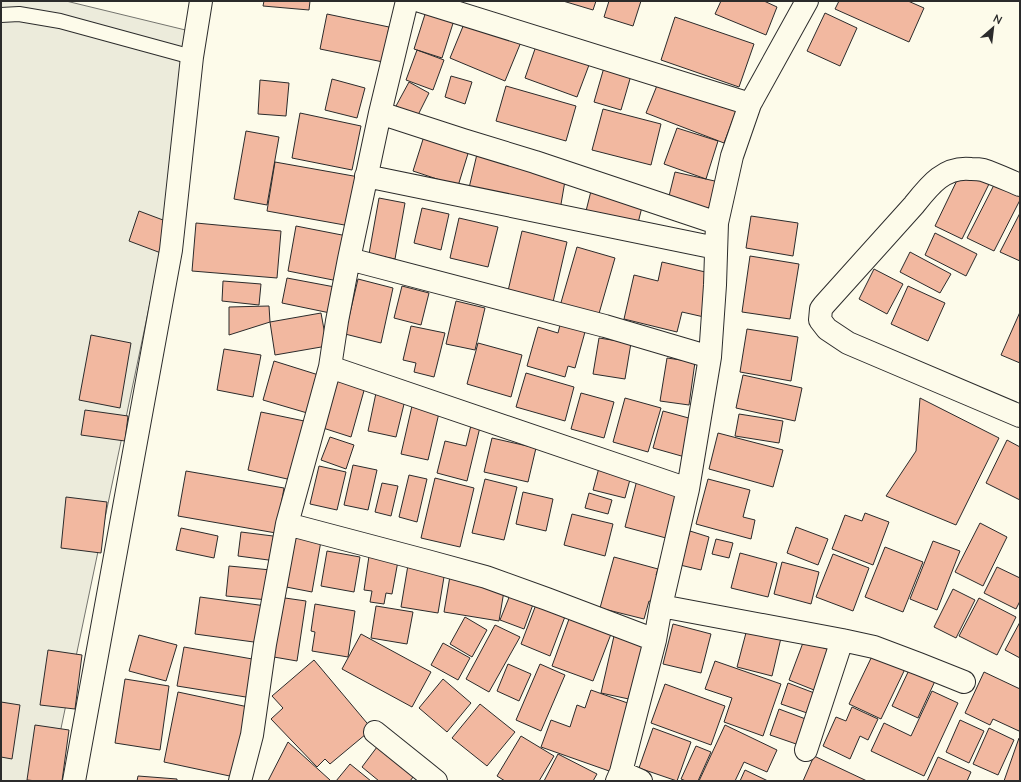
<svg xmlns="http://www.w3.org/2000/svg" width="1021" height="782" font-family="'Nunito Sans',sans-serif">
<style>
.green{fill:#ecebdb;stroke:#74746e}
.building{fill:#f2b8a0;stroke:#2b2b2b}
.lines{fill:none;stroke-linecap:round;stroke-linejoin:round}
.service-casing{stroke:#2b2b2b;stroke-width:16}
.minor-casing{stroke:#2b2b2b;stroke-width:24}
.service{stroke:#fdfbea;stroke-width:14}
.minor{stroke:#fdfbea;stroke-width:22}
</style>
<rect width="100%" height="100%" fill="#fdfbea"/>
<path class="green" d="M1,1H66L206,35L50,781H1Z"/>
<path class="building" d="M264,1H310L309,10L263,6Z
M563,1H596L593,10Z
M609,1H641L633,26L604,17Z
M721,1H764L777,7L766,35L715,14Z
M839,1H908L924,8L909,42L835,9Z
M427,8L455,17L442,58L414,49Z
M825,13L857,28L840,66L807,51Z
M327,14L389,27L383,62L320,49Z
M675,17L754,44L739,87L661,60Z
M466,19L521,42L505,81L450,58Z
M536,46L589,65L577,97L525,78Z
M417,50L444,60L433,90L406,80Z
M605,64L632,72L621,110L594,102Z
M451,76L472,82L465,104L445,97Z
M660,78L737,109L724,143L646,113Z
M332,79L365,88L357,118L325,110Z
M260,80L289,83L286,116L258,114Z
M409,82L429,93L417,117L396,106Z
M506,86L576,106L566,141L496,121Z
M603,109L661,124L651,165L592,150Z
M300,113L361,126L352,170L292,158Z
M677,128L718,141L706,179L664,164Z
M246,131L279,137L267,205L234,199Z
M425,133L470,147L458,186L413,171Z
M477,154L566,175L560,210L469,188Z
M275,162L359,177L350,226L267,211Z
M962,170L989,184L962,239L935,226Z
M675,172L719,182L711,214L667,204Z
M995,183L1020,195V200L994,251L967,238Z
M592,187L643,203L637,227L585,215Z
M379,198L405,203L395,259L369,254Z
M422,208L449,214L441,250L414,243Z
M139,211L171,223L161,253L129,241Z
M1020,213V261L1000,252Z
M751,216L798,223L793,256L746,248Z
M459,218L498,227L488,267L450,258Z
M196,223L281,231L277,278L192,271Z
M296,226L347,236L338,281L288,271Z
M522,231L567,242L553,302L508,291Z
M935,233L977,254L966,276L925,255Z
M577,247L615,258L598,317L560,306Z
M910,252L951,274L940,293L900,272Z
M750,256L799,264L790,319L742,312Z
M662,262L714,274L704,317L682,312L677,332L624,319L634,275L658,281Z
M874,269L903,284L887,314L859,299Z
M287,278L340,288L335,314L282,303Z
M358,279L393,288L381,343L345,334Z
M223,281L261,284L259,305L222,301Z
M402,286L429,293L421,325L394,318Z
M908,286L945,303L928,341L891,324Z
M456,301L485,308L475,350L446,344Z
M269,306L270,322L229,335V307Z
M1020,312V363L1001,355Z
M321,313L327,346L275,355L270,322Z
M560,325L585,332L575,368L568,366L565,377L527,366L538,327L558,333Z
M411,326L445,333L434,377L414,372L416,363L403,360Z
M747,329L798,337L791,381L740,372Z
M91,335L131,343L120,408L79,400Z
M599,338L631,343L625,379L593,374Z
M478,343L522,355L511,397L467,384Z
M224,349L261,355L253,397L217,390Z
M667,358L695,362L689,405L660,401Z
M274,361L325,377L314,415L263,400Z
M526,373L574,387L565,421L516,407Z
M743,375L802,388L795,421L736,408Z
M337,379L365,387L351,437L323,428Z
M376,393L405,400L396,437L368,431Z
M581,393L614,402L604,438L571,429Z
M625,398L661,408L648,452L613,442Z
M920,398L999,438L956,525L886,496L916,451Z
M412,406L439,413L428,460L401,454Z
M85,410L128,416L125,441L81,435Z
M663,411L696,420L685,457L653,448Z
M261,412L309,422L296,481L248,470Z
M739,414L783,421L779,443L735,436Z
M472,421L481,423L467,481L437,473L445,441L466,446Z
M718,433L783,450L773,487L709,469Z
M330,437L354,445L346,469L321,460Z
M492,438L536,448L528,482L484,472Z
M1007,440L1020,447V500L986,483Z
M600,464L632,472L625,498L593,490Z
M353,465L377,470L368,510L344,505Z
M319,466L346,472L337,510L310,504Z
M186,471L284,488L276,533L178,516Z
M409,475L427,479L417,522L399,517Z
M435,478L474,488L460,547L421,538Z
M485,479L517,487L504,540L472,533Z
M708,479L750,490L743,517L755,520L751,539L696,524Z
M637,480L678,491L666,538L625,527Z
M382,483L398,486L391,516L375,512Z
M523,492L553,499L546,531L516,524Z
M589,493L612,500L608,514L585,508Z
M66,497L107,502L101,553L61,548Z
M865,513L889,522L873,565L832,549L845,515L862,521Z
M572,514L613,524L605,556L564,545Z
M980,523L1007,537L983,586L955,572Z
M796,527L828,539L818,565L787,553Z
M181,528L218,536L214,558L176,550Z
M690,531L709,537L701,570L680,565Z
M241,532L281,537L276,561L238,556Z
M286,534L321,541L312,592L276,585Z
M716,539L733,543L729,558L712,554Z
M933,541L960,551L937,610L910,599Z
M885,547L923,562L903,612L865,597Z
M327,551L360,557L354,592L321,586Z
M740,553L777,563L768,597L731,588Z
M833,554L869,568L853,611L816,597Z
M369,556L398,561L392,594L386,593L384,604L370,602L372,591L364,590Z
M614,557L658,569L656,575L663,577L656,603L649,601L644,619L600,608Z
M782,562L819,572L811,604L774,594Z
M408,565L445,571L438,613L401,607Z
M229,566L271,570L268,600L226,596Z
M997,567L1020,578V601L1016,609L984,593Z
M450,576L505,585L499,621L444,612Z
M953,589L975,600L956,638L934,627Z
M512,590L535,599L524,629L500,620Z
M200,597L266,606L261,643L195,634Z
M278,597L306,601L297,661L268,656Z
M979,598L1016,617L997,655L959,636Z
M537,602L566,614L550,656L521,644Z
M315,604L355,611L348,657L312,651L315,632L311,631Z
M376,606L413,612L407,644L371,638Z
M465,617L487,630L472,657L450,644Z
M569,619L611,634L593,681L552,666Z
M1020,622V658L1005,650Z
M673,624L711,634L701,673L663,664Z
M495,625L520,637L489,692L466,679Z
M747,629L781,638L772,676L737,667Z
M361,634L431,672L412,707L342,669Z
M139,635L177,645L166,681L129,671Z
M614,636L651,645L638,701L601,693Z
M804,640L829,650L814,690L789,680Z
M443,643L470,658L458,680L431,665Z
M184,647L258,660L252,698L177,686Z
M48,650L82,655L75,709L40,705Z
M873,654L905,669L881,719L849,704Z
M314,660L372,729L330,764L325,759L317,767L271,719L283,708L272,696Z
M715,661L781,684L763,736L724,722L732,698L705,689Z
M508,664L531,674L519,701L497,691Z
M540,664L565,675L541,731L516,720Z
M909,670L935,681L918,718L892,706Z
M984,672L1020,689V729L1019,731L993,719L990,725L965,713Z
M125,679L169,686L160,750L115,743Z
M443,679L471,703L447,732L419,708Z
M788,683L817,694L810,714L781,704Z
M665,684L725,706L711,745L651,723Z
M591,690L636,706L612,772L541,747L551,720L570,727L577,705L585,708Z
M932,691L958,703L924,776L871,751L884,723L911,736Z
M178,692L253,708L239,778L164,762Z
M1,702L20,705L12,759L1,757Z
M480,704L515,732L487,766L452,738Z
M852,707L878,719L868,740L860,736L850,759L823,746L836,717L846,721Z
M779,709L811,721L802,746L770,735Z
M960,720L984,731L969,763L946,752Z
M35,725L69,730L62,781H37L27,780Z
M725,725L777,750L767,772L744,762L735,781H699Z
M653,728L691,742L677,781L639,768Z
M989,728L1014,740L998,775L973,764Z
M521,736L554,756L539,781H505L497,776Z
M1019,738H1020V781H1004Z
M288,742L330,780L329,781H268Z
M380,743L417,772L410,781H379L362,767Z
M696,746L711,752L698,781H686L681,779Z
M558,754L597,774L593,781H544Z
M814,756L867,781H803Z
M938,757L971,772L967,781H927Z
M350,764L371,781H336Z
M745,770L768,781H740Z
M138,776L177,779V781H137Z"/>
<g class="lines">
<g class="service-casing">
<path id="service" d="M1,15L19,14L60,21L192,57"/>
</g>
<g class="minor-casing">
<path id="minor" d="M420,1L750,104
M380,113L463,140L535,162L717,223
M366,176L716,248
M1020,185C1008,180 995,174 983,170C979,169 975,169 971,169C944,166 929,186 914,205L824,305L821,309L820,320L827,329L848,343L1020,416
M349,259L605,326L710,357
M330,367L688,489
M287,524L427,561L486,577L547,599L655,640
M661,606L842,640L874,647L919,664L964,682
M375,732L436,781
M806,750L842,640
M621,772L641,781
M74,781L171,250L192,57L201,1
M240,781L252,735L265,644L287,524L330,367L337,321L349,259L380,113L407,1
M617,781L621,772L655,640L661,606L688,489L710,357L715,285L717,223L732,156L750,104L807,1"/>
</g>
<use href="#service" class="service"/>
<use href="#minor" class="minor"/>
</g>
<rect width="1021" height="782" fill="none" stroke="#2b2b2b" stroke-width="4"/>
<g transform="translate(993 28) rotate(28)" stroke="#fdfbea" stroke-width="3" paint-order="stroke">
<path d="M0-3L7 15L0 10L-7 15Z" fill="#2b2b2b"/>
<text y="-6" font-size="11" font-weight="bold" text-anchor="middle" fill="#2b2b2b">N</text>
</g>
</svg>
